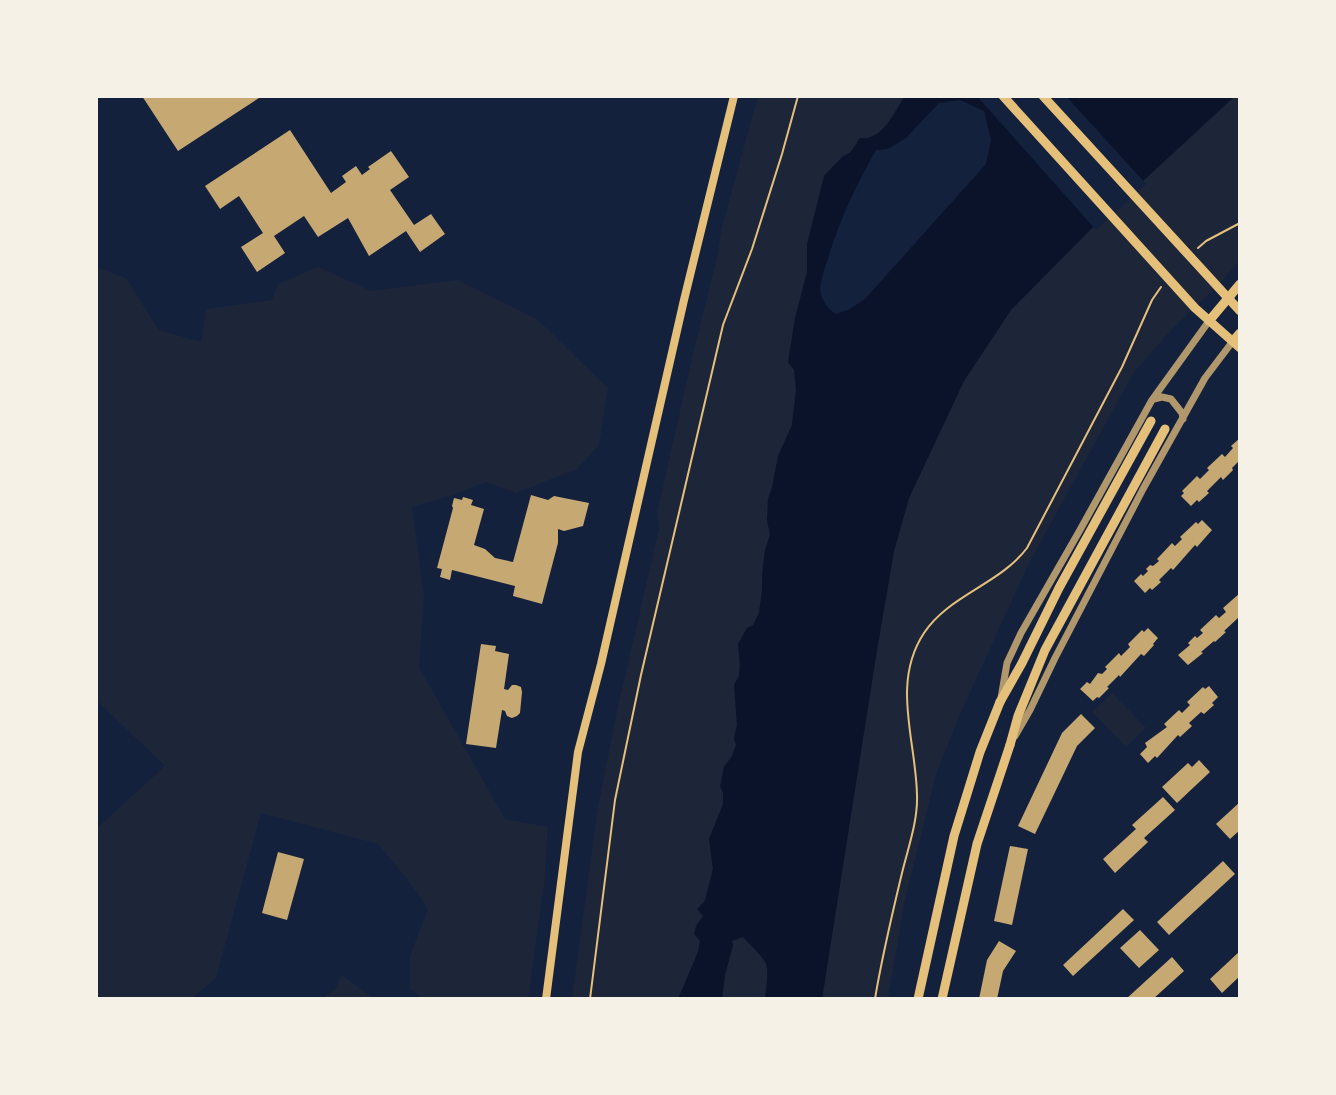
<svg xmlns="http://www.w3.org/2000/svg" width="1336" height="1095" font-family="Literata,serif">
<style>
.green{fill:#1d2539}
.water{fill:#0b132b;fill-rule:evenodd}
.pier{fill:#14213d}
.building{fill:#c6a872}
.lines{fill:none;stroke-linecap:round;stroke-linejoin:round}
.path{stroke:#e5c07b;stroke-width:2}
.tertiary{stroke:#b1986c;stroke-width:7}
.secondary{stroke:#e5c07b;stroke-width:8}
.primary{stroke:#e5c07b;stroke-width:9}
.trunk{stroke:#e5c07b;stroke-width:9}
</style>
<rect width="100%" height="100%" fill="#14213d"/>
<path class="green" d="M758,96H905C894,112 883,141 860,139L851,153L841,157L807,244V272L795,318L794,370L796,390L792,425L778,456L772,488L768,499L767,520L770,535L765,550L762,575V590L759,614L753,625L738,644L740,665L739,676L734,685L737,725L734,738L736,745L732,756L724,767L721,781L723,793V804L709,839L713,869L701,912L703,917L696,926L700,941L698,952L678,999H572L597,813L617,711L659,529L657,513L689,371L717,258L722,227Z
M1235,96H1240V260L1218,285L1171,330L1134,372L1029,563L958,719L936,774L904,904L888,999H822L877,650L894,551L909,498L964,381L1011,310L1091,229Z
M96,267L126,278L159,330L201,342L206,309L272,300L278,284L318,267L371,291L457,280L537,319L608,388L599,445L577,469L516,493L486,482L453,495L412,507L424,596L419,667L505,819L548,827L544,884L528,999H423L410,988V956L428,909L411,884L378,844L261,813L216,978L191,999H96V829L165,766L96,700Z
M1112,693L1146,728L1126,747L1092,712Z
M743,936C749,943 763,956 766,964C769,972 766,990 765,999H722L725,975L733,945L731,941Z
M342,975L374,999H321L335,989Z"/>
<path class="water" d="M905,96H1235L1091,229L1011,310L964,381L909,498L894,551L877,650L822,999H765C766,990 769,972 766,964C763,956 748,943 743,937L732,941L733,945L725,975L722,999H678L698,952L700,941L694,934L696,926L703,916L697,909L705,901L713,869L709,839L723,804V793L720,786L721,781L724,767L732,756L736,745L734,738L737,725L734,685L739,676L740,665L738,644L747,628L753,625L759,613L762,590V575L765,550L770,535L767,520L768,499L772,488L778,456L792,425L796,390L794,370L788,362L795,318L807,272V244L824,176L842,157L851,152L860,138C883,141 894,112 905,96ZM960,100L984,111L991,140L986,164L865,299L850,309L836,314C828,310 820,298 820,289C821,279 825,268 828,259C839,220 857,184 876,150L888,149L906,138L939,103Z"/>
<path class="pier" d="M977,96H1066L1146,184L1096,230Z"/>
<path class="building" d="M142,96H262L178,151Z
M290,130L331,193L346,182L342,176L356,166L362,175L370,169L368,167L391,151L409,177L390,190L414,225L431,214L445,234L420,252L406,231L369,256L348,218L318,237L304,216L274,236L285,253L257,272L241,247L263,233L239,196L220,209L205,186Z
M1240,438V460L1232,468L1233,470L1223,480L1221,477L1207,491L1209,493L1199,502L1197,500L1191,506L1181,496L1184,493L1182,491L1197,476L1200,479L1209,470L1207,468L1222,454L1225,457L1233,448L1231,446Z
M531,495L548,500L554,496L589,503L583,526L564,531L558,529V543L542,604L513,596L515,586L452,570L450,580L440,577L442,569L437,568L453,508L452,506L454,498L462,500L463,497L473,500L471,505L484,509L474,545L485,549L495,558L513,562Z
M1202,520L1212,530L1197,547L1195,545L1173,570L1171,568L1159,580L1161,582L1152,590L1150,588L1145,593L1134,581L1141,574L1143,576L1148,571L1146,569L1150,565L1153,566L1159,561L1157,559L1172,543L1175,546L1182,539L1180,537L1196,522L1198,524Z
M1240,593V621L1238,618L1224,631L1226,632L1215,642L1214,641L1201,652L1203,653L1188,665L1178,655L1190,645L1188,643L1195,636L1197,638L1203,633L1200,630L1216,615L1219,618L1226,612L1223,608Z
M1148,628L1158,638L1153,644L1154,645L1144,656L1141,654L1120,677L1119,675L1107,687L1109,688L1099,698L1097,697L1093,701L1080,689L1087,682L1090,684L1098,673L1102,674L1107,669L1105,667L1119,653L1121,656L1130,647L1128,644L1142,630L1144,632Z
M481,644L496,646L495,651L509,654L504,689L508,690L512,685H516L521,687L522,692L520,713L517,716L512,718L507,716L505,711L502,710L496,748L466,744Z
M1209,686L1218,697L1212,703L1214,705L1204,714L1201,712L1189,723L1192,726L1180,737L1178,735L1157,758L1155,756L1148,763L1140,754L1147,747L1145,743L1167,727L1164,724L1179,710L1182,713L1190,705L1187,702L1203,687L1205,689Z
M1081,714L1095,728L1077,746L1035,834L1018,826L1062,733Z
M1199,760L1210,772L1177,803L1162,787L1188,763L1192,767Z
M1163,797L1175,810L1144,838L1148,842L1115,873L1103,859L1136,829L1132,825Z
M1240,802V830L1230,839L1216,824Z
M1010,846L1028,849L1012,925L994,921Z
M278,852L304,859L287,920L262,913Z
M1223,861L1235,874L1169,935L1157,922Z
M1123,909L1134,920L1073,976L1063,965Z
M1140,930L1159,950L1139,968L1120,948Z
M999,941L1016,951L1003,971L997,999H979L987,960Z
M1240,951V976L1222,993L1210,979Z
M1172,957L1184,971L1153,999H1126Z"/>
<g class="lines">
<path class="path" d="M1198,248L1206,241L1240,223
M590,999L615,800L641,675L723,325L752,249L782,154L798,96
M875,999C882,956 892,915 902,873C908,848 918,821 917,795C916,740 891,683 924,633C949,595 1000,584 1027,548L1122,367L1152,300L1161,287"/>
<path class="tertiary" d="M1154,399L1162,397L1171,399L1182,413L1183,419
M1001,698L1007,663L1021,633L1080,530L1152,400L1209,321
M1015,736L1030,710L1055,658L1143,489L1205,378L1233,341"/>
<path class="secondary" d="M546,999L578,752L601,664L684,300L734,96"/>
<path class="primary" d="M1003,96L1195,308L1240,348
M1043,96L1240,311
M918,999L954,836L980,752L1000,702
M942,999L977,844L1010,745"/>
<path class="trunk" d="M1209,321L1240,284
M1233,341L1240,333
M1000,702L1022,663L1059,588L1151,421
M1010,745L1018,716L1045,650L1165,429"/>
</g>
<rect width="1336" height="1095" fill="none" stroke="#f6f1e7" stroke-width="196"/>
</svg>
